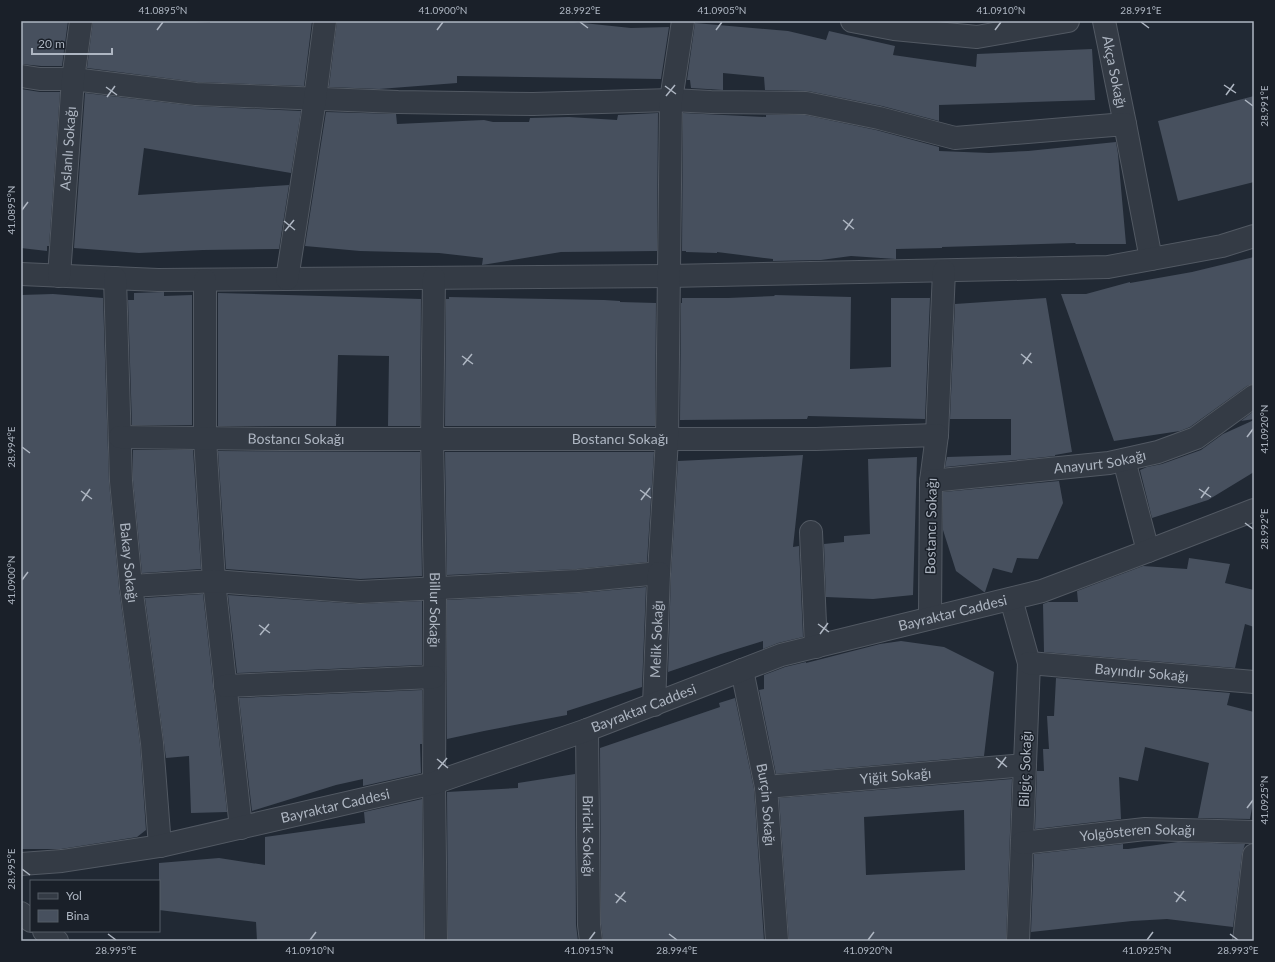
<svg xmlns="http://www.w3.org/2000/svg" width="1275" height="962" font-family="Lato,sans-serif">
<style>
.building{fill:#47505e;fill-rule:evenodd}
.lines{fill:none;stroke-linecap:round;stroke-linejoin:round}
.minor-casing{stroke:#525963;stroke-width:24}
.tertiary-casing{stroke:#525963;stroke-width:24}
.minor{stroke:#343b45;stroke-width:22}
.tertiary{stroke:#343b45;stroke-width:22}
.ticks{fill:none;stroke:#aeb6c2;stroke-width:1.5}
.labels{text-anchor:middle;stroke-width:3;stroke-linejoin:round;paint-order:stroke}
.street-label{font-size:14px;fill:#aeb6c2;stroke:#1a2029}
.neatline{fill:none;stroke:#aeb6c2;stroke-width:1.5}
.ticks-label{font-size:10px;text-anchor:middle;fill:#aeb6c2}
</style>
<rect width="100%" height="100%" fill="#212934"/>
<path class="building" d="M21,21H68L62,66H41L21,64Z
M93,21H181L210,23V21H312L304,86L197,82L87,68Z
M337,21H564L631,28L669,27L661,79L457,76V83L379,89L329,87Z
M695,23L788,31L826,40L829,31L895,46L893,55L976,67L977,54L1092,49L1095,100L939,105V121L882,106L808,91L765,90L764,77L723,73V90L691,88L690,80H687Z
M21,89L40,92H60L49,246H47V251L21,248Z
M85,93L195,106L301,111L291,173L144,148L138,195L289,185L279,249L203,250L139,253L74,248Z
M1254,96V182L1178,201L1158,121Z
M326,112L396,114L397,124L484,120L493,122H529L530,118L569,117L617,120L618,115L658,113L657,251L561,252L482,265L483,258L439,253L360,251L305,246Z
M683,113L766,117V115H805L876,130L939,147V151L989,153L1028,151L1116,142L1118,154L1126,244H1076L1075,243L942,247V248L896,249V259L851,256L821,260L773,261V259L717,252V253L686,252V251H682Z
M1254,257V384L1247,386L1190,427L1180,431L1114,441L1061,294H1086L1130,282V283L1192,272Z
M164,292V296L192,295V425H132L128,300H134V293Z
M218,293L421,299L420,426H388L389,356L338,355L336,426H218Z
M53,294L103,298L109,482L119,588L140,744L146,830L137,837L61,849H21V295Z
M774,295L851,297L850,369L891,367V298H930L925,419L808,416L807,419L680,420L681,303H682V298H728L775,296Z
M449,297L604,300L620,301V302L656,303L655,426H445L446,299H449Z
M1046,298L1072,452L1055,455V456L945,467L947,457L1011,455V419H950L955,304Z
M1254,411V419L1241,421Z
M1254,420V472L1208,500L1152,518L1140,470L1147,467L1162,464L1201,450L1223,434Z
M133,450H193L201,569L142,573L133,480Z
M218,451L420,452L422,576L360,579L226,569Z
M445,452H654L647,562L577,569L447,575Z
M803,455L793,547L799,546L803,637L778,643L763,649V641L721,654L668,672L671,574L678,461Z
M917,457L913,595L873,599L826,597L824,544L844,542V536L870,534L868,459Z
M1059,481L1063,503L1038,559L1017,558L1012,573L993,568L985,592H984L956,571L943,530V492Z
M1189,558L1230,564L1225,583L1254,590V627L1245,624L1235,668L1044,652L1043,604L1048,602H1078L1077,591L1143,566L1187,569Z
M646,587L642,687L567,711V715L484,731L447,739V600L579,593Z
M203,594L227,812L191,813L189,756L166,758L145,598Z
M228,595L359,604L422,601V665L237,673Z
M901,641L944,647L994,672L984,756L776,774L759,690L764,689V675L785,667L806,662V663L880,644Z
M1056,678L1230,693L1227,705L1254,712V797L1250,819L1198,818L1209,763L1145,747L1138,781L1119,777L1121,819L1035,829L1037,771H1044L1043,749H1049L1047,716H1054Z
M422,690V744H420L421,773L363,786V779L336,785L255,810L252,811L239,698Z
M735,698L754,789L764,941H603L601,924L600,748L720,707L719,703Z
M575,774L576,925L578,941H448L447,792L518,788V783Z
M1012,779L1006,941H789L779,798ZM964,810L965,870L866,875L864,817Z
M422,799L424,941H257L256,922L159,910V863L219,858L265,865V837L365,823L364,812Z
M1178,842L1245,844L1242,854L1233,927L1167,919L1132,921L1031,932L1034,854L1123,844V849H1128Z"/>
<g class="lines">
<g class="minor-casing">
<g id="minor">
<path d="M852,21L894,29L977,37L1068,21"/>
<path id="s1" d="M1104,21L1125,124"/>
<path d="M21,76L40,79H73L196,94L398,102L533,104L671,100L711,102L806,103L879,118L955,138L1125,124L1151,259"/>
<path d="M21,274L158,280L669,276L1108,267L1222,246L1254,236"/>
<path id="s2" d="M59,276L73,79L81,21"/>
<path id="s3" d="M115,278L121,481L131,586L152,743L160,846"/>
<path id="s4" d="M434,278L432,439L435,589L434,783L436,941"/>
<path d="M287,279L315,99L325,21"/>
<path d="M205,280V439L214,581L241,828"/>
<path d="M937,435L944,271"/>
<path id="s5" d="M120,437L283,439H816L937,435L931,481L930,618"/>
<path d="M1124,460L1148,551"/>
<path id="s6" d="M931,481L1109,463L1158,452L1196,438L1254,396"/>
<path d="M811,532L816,647"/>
<path d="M131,586L214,581L360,592L578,581L659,573L667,439L671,100L683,21"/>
<path d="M1011,599L1029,663L1018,941"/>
<path id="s7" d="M1029,663L1254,682"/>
<path id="s8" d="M742,670L766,787L777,941"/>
<path d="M225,686L434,677"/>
<path id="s9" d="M654,705L659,573"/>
<path id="s10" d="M587,730L589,925L591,941"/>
<path id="s11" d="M766,787L1025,765"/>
<path id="s12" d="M1022,843L1145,829L1254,832"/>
<path d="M21,913L31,921"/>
<path d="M44,931L57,941"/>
<path d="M1244,941L1254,855"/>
</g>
</g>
<g class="tertiary-casing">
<g id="tertiary">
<path id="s13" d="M21,864L62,861L160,846L434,783L587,730L781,655L1042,591L1148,551L1254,510"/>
</g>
</g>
<use href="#minor" class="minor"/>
<use href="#tertiary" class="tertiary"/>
</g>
<path class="ticks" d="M580,22L588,28M1141,22L1149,28M157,30L163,22M437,30L443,22M716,30L722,22M995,30L1001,22M1224,85L1236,93M665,86L676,94M106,87L117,95M1226,95L1234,84M666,96L675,85M107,97L115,86M1245,100L1253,106M22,210L28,202M843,220L854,229M284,221L295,230M845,230L853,219M285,231L294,220M1021,354L1032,363M462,356L473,364M1023,364L1031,353M463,365L472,354M1247,437L1253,429M22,447L30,453M1199,489L1211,497M640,490L651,498M81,491L92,499M1201,498L1209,487M641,500L650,488M82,501L90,489M1245,523L1253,529M22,580L28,572M818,624L829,632M259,625L270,633M820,634L828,623M260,635L269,624M996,758L1007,767M437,759L448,768M998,768L1006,757M438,769L447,758M1247,808L1253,800M22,869L30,875M1174,892L1186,901M615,894L626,902M1176,902L1184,891M616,903L625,892M108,934L116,940M669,934L677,940M1230,934L1238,940M310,940L316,932M589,940L595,932M868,940L874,932M1147,940L1153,932"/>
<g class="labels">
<g class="street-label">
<text dy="5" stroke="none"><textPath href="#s1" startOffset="52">Akça Sokağı</textPath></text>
<text dy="5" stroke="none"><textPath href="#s2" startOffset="128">Aslanlı Sokağı</textPath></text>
<text dy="5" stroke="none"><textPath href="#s5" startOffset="176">Bostancı Sokağı</textPath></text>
<text dy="5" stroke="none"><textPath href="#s5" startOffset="500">Bostancı Sokağı</textPath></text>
<text dy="5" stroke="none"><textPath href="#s6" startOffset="170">Anayurt Sokağı</textPath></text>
<text transform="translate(931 526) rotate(-89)" y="5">Bostancı Sokağı</text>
<text dy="5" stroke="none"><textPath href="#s3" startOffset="285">Bakay Sokağı</textPath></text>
<text dy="5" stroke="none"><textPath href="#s4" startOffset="332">Billur Sokağı</textPath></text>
<text dy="5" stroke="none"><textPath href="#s13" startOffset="968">Bayraktar Caddesi</textPath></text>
<text dy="5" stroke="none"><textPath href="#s9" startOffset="66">Melik Sokağı</textPath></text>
<text dy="5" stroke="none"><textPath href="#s7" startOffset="113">Bayındır Sokağı</textPath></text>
<text dy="5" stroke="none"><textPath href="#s13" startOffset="644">Bayraktar Caddesi</textPath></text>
<text transform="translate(1025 769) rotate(-88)" y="5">Bilgiç Sokağı</text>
<text dy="5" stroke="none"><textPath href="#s11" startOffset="130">Yiğit Sokağı</textPath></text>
<text dy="5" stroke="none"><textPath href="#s8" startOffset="137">Burçin Sokağı</textPath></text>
<text dy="5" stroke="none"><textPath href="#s13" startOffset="320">Bayraktar Caddesi</textPath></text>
<text dy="5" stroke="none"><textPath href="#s12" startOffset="116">Yolgösteren Sokağı</textPath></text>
<text dy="5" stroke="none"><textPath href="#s10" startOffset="106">Biricik Sokağı</textPath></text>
</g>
</g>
<rect width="1275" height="962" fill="none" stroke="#1a2029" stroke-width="44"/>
<rect x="30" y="880" width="130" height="52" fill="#1a2029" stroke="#555c66"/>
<rect x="38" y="893" width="20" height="6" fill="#343b45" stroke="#555c66"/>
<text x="66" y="900" font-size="12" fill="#aeb6c2">Yol</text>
<rect x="38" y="910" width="20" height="12" fill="#47505e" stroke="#555c66"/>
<text x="66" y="920" font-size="12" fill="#aeb6c2">Bina</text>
<path d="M32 48v6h80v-6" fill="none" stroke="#aeb6c2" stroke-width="2"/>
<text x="38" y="48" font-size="12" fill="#aeb6c2" stroke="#1a2029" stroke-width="3" paint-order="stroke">20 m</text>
<rect x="22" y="22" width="1231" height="918" class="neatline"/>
<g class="ticks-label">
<text x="163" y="14">41.0895°N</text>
<text x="443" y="14">41.0900°N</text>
<text x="580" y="14">28.992°E</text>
<text x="722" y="14">41.0905°N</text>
<text x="1001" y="14">41.0910°N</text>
<text x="1141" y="14">28.991°E</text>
<text transform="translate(1264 106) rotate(-90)" y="4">28.991°E</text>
<text transform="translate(11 210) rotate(-90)" y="4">41.0895°N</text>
<text transform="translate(1264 429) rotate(-90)" y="4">41.0920°N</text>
<text transform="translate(11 447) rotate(-90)" y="4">28.994°E</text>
<text transform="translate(1264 529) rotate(-90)" y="4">28.992°E</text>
<text transform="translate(11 580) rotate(-90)" y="4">41.0900°N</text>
<text transform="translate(1264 800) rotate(-90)" y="4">41.0925°N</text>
<text transform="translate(11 869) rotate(-90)" y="4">28.995°E</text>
<text x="116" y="954">28.995°E</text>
<text x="310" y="954">41.0910°N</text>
<text x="589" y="954">41.0915°N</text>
<text x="677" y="954">28.994°E</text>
<text x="868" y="954">41.0920°N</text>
<text x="1147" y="954">41.0925°N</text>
<text x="1238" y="954">28.993°E</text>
</g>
</svg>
